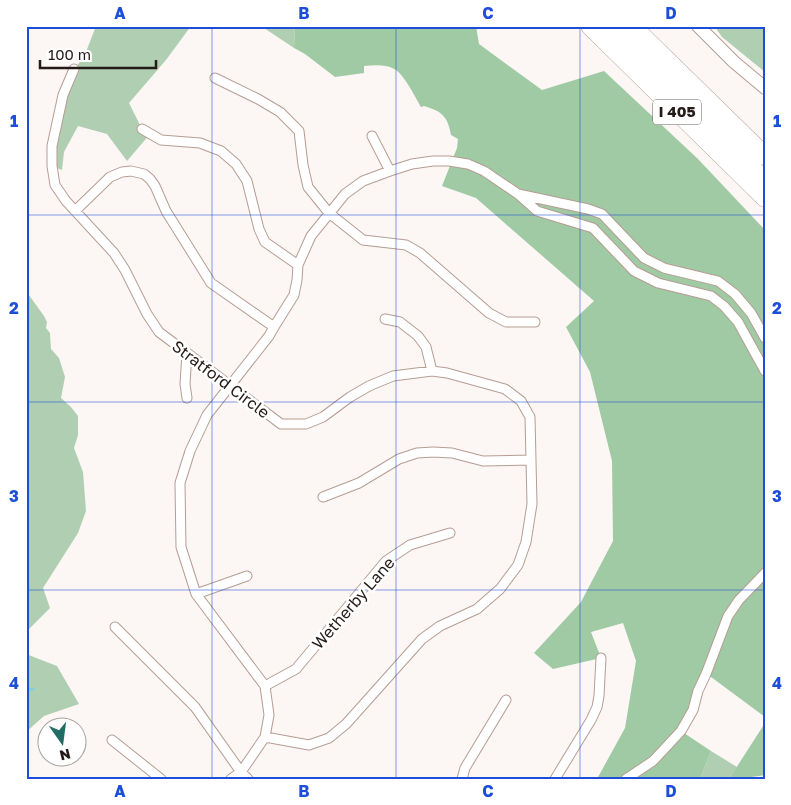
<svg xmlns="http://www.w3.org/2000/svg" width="791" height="805" font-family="'Golos Text',sans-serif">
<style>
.green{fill:#b0cfb2}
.forest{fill:#9fcaa3}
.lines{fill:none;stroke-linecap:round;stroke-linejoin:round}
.stream{stroke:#8cccdf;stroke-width:2.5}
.street-casing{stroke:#b69d93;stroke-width:11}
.secondary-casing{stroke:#b69d93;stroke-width:14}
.highway-casing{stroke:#b69d93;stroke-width:19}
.street{stroke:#fff;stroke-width:9}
.secondary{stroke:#fff;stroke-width:12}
.highway{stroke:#fff;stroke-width:18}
.grid{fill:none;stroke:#1d4ed8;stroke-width:1;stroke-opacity:0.55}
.labels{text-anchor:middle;stroke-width:5;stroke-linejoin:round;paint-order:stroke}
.shield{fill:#fff;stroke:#665f5d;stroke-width:1}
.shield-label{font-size:15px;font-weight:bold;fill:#241a17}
.street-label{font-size:16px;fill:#241a17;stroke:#fff}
.neatline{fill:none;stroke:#1d4ed8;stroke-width:2}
.grid-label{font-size:16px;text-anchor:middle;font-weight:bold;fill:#1d4ed8}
</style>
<rect width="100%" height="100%" fill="#fcf6f4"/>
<path class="green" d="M96,26H191L166,60L129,103L142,129L150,134L127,161L107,134L78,126L64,152L62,170L52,166V146L74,69L84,57Z
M261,26H295L294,48Z
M714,26H765V72L722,37Z
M26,291L44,316L47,322L46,328L50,333L51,349L59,358L65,377L61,398L71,407L78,416V435L74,448L83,472L86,511L78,533L43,588L50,608L26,632Z
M26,654L57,666L79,704L44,716L26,732Z
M711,751L737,767L729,779H700Z"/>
<path class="forest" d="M295,26H476L479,44L542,90L604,71L698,159L765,230V717L707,674L681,731L711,751L700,779H597L625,728L636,661L623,623L591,632L601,658L553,669L534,653L581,602L613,541L612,461L590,372L566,327L594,301L476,198L442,186L457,148L458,139L451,135C448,116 441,111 424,106L421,107C416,98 404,75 396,70C387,64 374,65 364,66V73L335,77L305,54L294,48Z
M765,723V775L738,779H729Z"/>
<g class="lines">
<path class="stream" d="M26,690L34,689"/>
<g class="street-casing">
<path id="street" d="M74,69L63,95L52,146V166L55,185L66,201L114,253L125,270L147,314L159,332L187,353L281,424H306L323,417L350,397L369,386L393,376L432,371L447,373L505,389L521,401L530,417L532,504L526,542L518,565L500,589L477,609L440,626L422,639L346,724L329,738L309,745L265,737
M215,78L258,99L280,112L299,131L303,165L308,187L329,213L363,240L406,245L420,253L489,313L506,322H535
M142,129L161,140L200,143L221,151L236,164L247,181L259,229L265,242L298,265
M372,136L390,171
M518,194L588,209L602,214L644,258L664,268L718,281L735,294L751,313L765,338
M75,211L110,177L122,172L131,171L144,174L150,179L155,186L166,211L211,283L274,327
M385,319L400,322L418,336L426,347L432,371
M187,398L185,384L187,353
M323,497L359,483L399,459L417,453L433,452L452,453L483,461L531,460
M196,594L247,576
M115,627L195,707L241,772L248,779
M265,686L296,669L386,561L410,545L450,533
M112,740L161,779
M231,779L241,772L265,737L269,715L265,686L196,594L181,547L180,483L190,451L207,415L269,336L274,327L294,295L297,280L298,265L311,236L345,194L363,181L390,171L412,164L433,161H449L468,164L484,171L518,194L537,211L593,228L634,271L658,283L711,296L724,306L738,322L765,371
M462,779L465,768L506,700
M555,779L591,720L597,707L599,696L601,658
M626,779L653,761L681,731L693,710L698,691L706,674L728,616L739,600L765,573"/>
</g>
<g class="secondary-casing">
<path id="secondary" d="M698,26L734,62L765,88"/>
</g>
<g class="highway-casing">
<path id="highway" d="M590,26L765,198
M608,26L765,181
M632,26L765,156"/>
</g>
<use href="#street" class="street"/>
<use href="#secondary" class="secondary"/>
<use href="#highway" class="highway"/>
</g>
<path class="grid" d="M212,26V779M396,26V779M580,26V779M26,215H765M26,402H765M26,590H765"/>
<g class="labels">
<rect class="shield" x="653" y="99.5" width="48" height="25" rx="4"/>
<g class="shield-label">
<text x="677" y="117">I 405</text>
</g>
<g class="street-label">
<text transform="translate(221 379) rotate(37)" y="6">Stratford Circle</text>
<text transform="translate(353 603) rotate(-49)" y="6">Wetherby Lane</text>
</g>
</g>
<rect width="791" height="805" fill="none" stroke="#ffffff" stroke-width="55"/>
<g transform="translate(62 742) rotate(166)"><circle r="24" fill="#ffffff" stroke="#a7a3a2"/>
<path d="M0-4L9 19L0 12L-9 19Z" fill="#226c66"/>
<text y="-8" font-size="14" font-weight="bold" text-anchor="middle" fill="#241a17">N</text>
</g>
<path d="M40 60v8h116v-8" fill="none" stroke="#241a17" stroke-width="2.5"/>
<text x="48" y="60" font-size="15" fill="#241a17" stroke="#ffffff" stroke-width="4" paint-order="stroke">100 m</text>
<rect x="28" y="28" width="736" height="750" class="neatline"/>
<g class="grid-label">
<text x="120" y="19">A</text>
<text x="304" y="19">B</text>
<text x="488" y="19">C</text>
<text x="671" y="19">D</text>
<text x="14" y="127">1</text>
<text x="777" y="127">1</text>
<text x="14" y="314">2</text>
<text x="777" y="314">2</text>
<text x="14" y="502">3</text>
<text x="777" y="502">3</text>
<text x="14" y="689">4</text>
<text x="777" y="689">4</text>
<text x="120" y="797">A</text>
<text x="304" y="797">B</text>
<text x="488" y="797">C</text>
<text x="671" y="797">D</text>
</g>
</svg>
